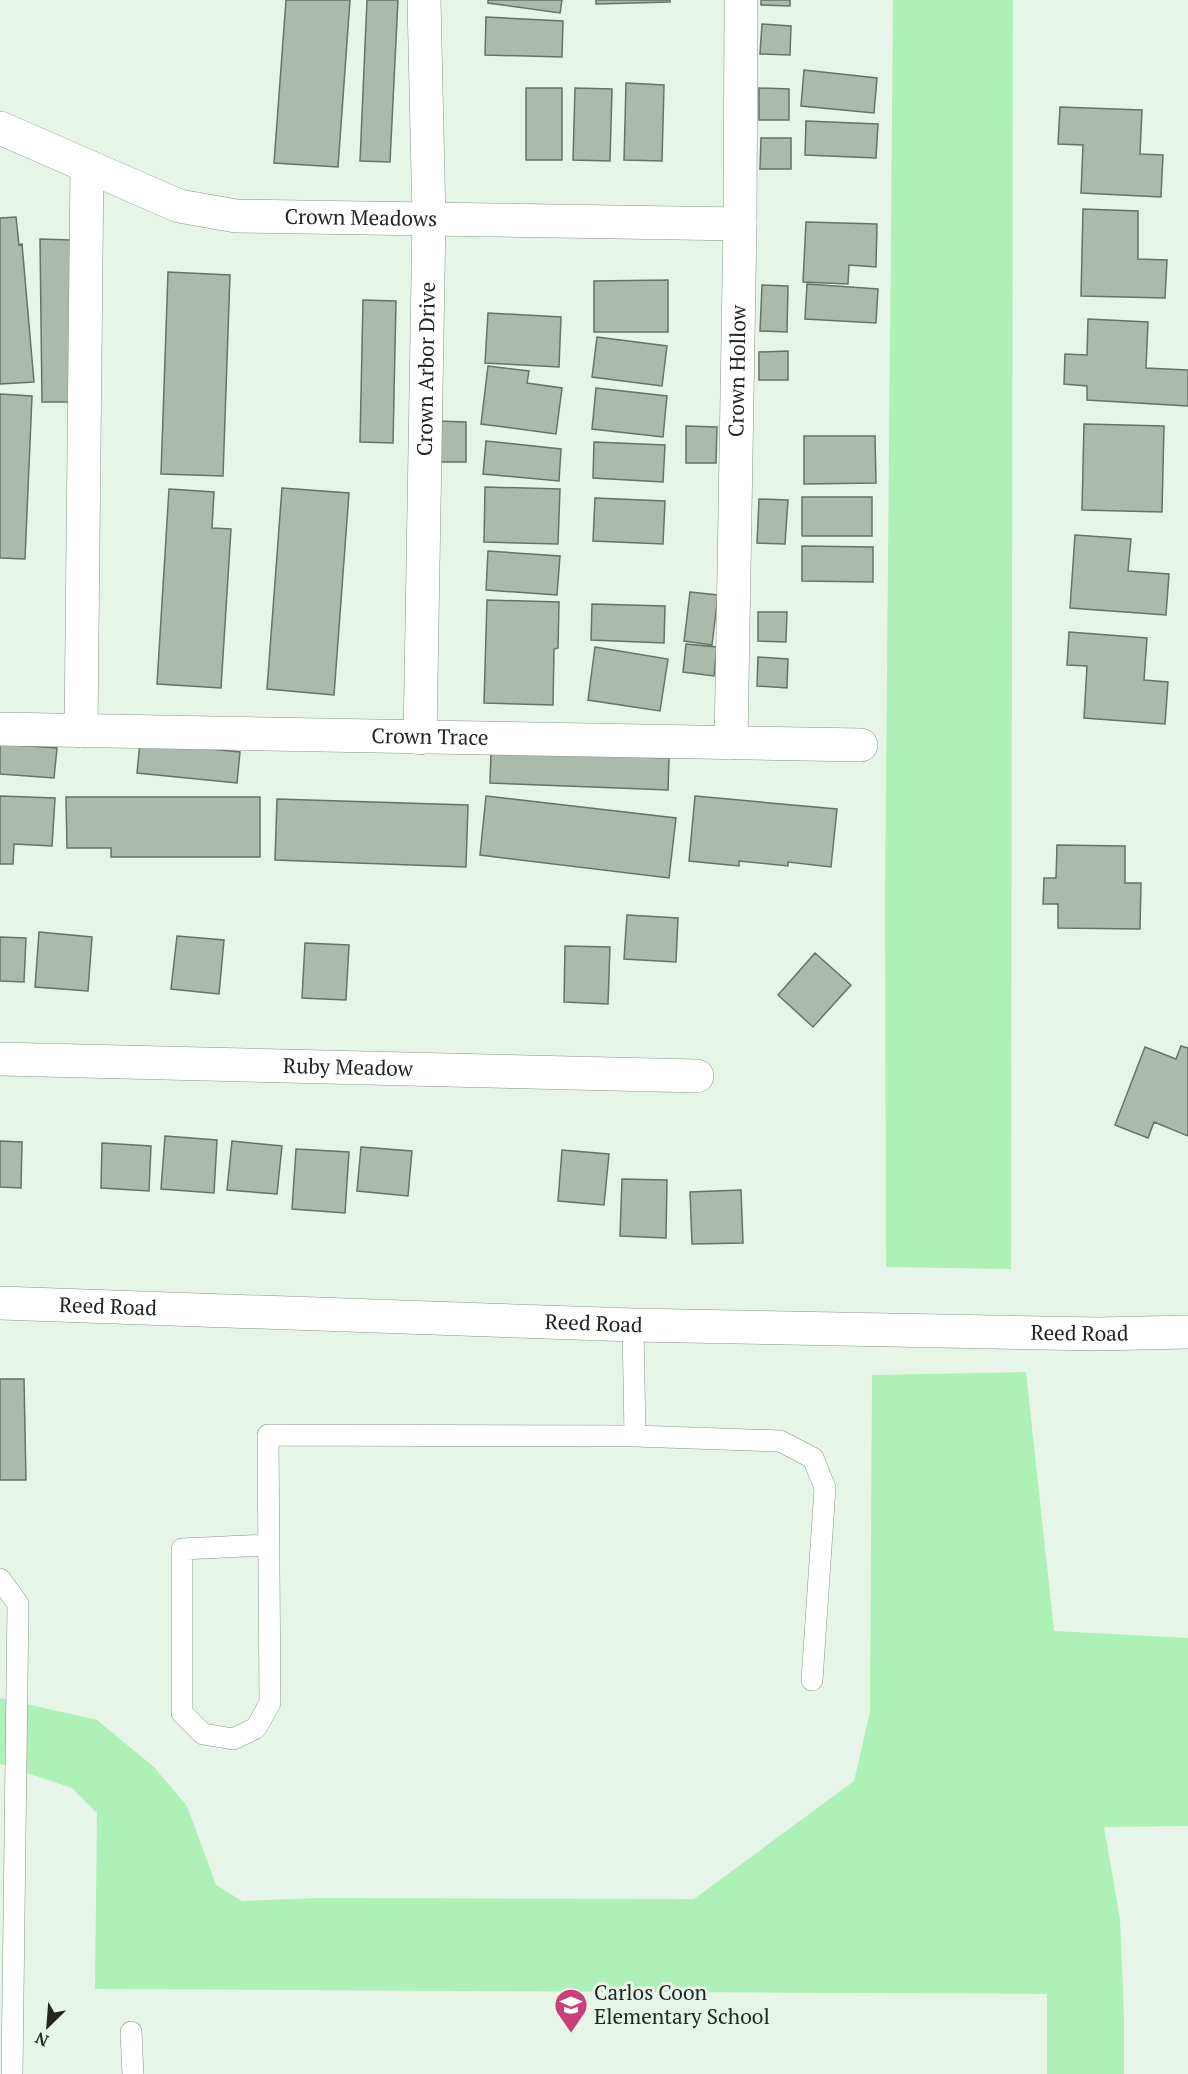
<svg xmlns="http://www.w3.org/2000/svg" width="1188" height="2074" font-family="'PT Serif',serif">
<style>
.green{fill:#adf1b6}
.building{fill:#acbaad;stroke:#667367;stroke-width:1.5}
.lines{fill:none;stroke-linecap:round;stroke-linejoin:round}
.service-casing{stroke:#879588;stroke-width:22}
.minor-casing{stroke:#879588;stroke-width:34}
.tertiary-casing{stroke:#879588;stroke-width:34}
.service{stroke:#fff;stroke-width:21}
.minor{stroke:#fff;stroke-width:33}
.tertiary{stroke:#fff;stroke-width:33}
.labels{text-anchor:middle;stroke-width:6;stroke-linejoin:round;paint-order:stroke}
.street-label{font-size:21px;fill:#212621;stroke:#e6f5e8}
.poi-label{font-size:21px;fill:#212621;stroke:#e6f5e8;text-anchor:start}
</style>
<rect width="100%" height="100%" fill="#e6f5e8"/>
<path class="green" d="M893,0H1013L1011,1269L886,1267L885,900Z
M1026,1372L1054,1631L1188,1638V1826L1104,1827L1120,1919L1124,2016V2074H1047V1994L95,1989L97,1813L72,1788L0,1764V1698L97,1720L154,1767L187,1806L216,1885L242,1901L317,1898L694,1899L854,1781L870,1712L872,1375Z"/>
<path class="building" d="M286,0H350L338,167L274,163Z
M367,0H398L390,162L360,161Z
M488,0H562L560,13L488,3Z
M596,0H670V2L596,4Z
M761,0H790V6L761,5Z
M486,17L563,21L562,57L485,55Z
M762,24L791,26L790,55L760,54Z
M804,70L877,78L874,113L801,106Z
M626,83L664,85L662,161L624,160Z
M526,88H562V160H526Z
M575,88L612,89L610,161L573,160Z
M759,88L789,89V120H759Z
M1060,107L1142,110L1140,154L1163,155L1161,197L1081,193L1083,145L1058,144Z
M806,121L878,124L876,158L805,155Z
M761,138H791V169H760Z
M1083,209L1138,211V259L1167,260L1165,298L1081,296Z
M16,217L19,245L22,244L34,382L0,384V218Z
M806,222L877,224L876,267L849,265L848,284L803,282Z
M40,239L70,240L71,402H42Z
M168,272L230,275L223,476L161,474Z
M668,280V332H594V281Z
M807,284L878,289L876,323L805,319Z
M762,285L788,286L787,332L760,331Z
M363,300L396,301L393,443L360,442Z
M488,313L561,317L559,367L485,363Z
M1088,319L1148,322L1146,368L1188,370V406L1087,400V386L1064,384L1065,354L1087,355Z
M597,337L667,346L662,386L592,377Z
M788,351V380H759V352Z
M488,366L529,371L527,383L562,388L556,434L481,424Z
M596,388L667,396L663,437L592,429Z
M0,394L32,396L25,559L0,558Z
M437,421L466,422V462H436Z
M1084,424L1164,426L1162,512L1082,510Z
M686,426L717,427L716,463H686Z
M804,436H875L876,483L804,484Z
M486,441L561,449L559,481L483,474Z
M594,442L665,445L663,482L593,478Z
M485,487L560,489L558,544L484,542Z
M282,488L349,493L334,695L267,689Z
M169,489L214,492L212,528L231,529L221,688L157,684Z
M802,497H872V536H802Z
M595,498L665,501L663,544L593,541Z
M759,499L788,500L785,544L757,543Z
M1075,535L1131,539L1128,571L1169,574L1166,615L1070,608Z
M802,546L873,547V582L802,581Z
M488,551L560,556L557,595L486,590Z
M690,592L718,595L712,645L684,641Z
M487,600L559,602L558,648L554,649L553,705L484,703Z
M592,604L665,606L664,643L591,640Z
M758,612H787L786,642L758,641Z
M1069,632L1147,638L1144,680L1168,682L1165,724L1084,718L1087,666L1067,665Z
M686,644L717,647L714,676L683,672Z
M595,647L668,659L660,711L588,700Z
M758,657L788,659L787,688L757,686Z
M140,742L240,752L237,783L137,773Z
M0,744L57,748L54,778L0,774Z
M491,751L669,758L668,790L490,783Z
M0,796L55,798L52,846L14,844L13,864H0Z
M486,796L676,818L669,878L480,855Z
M695,796L837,809L831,867L788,862V866L739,861V866L689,861Z
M66,797H260V857H111V848H67Z
M277,799L468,805L466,867L275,860Z
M1057,845L1125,846V883H1141L1140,929L1058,928V904H1043L1044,878H1056Z
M627,915L678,918L676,962L624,959Z
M39,932L92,937L88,991L35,987Z
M177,936L224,940L219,994L171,989Z
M0,937L26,938L24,982L0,981Z
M305,943L349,945L346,1000L302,998Z
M565,946L610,947L608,1004L564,1002Z
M815,953L851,985L813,1027L778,995Z
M1181,1046L1188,1048V1136L1154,1122L1148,1138L1115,1125L1145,1047L1176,1059Z
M165,1136L217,1140L214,1193L161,1189Z
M0,1141L22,1142L21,1188L0,1187Z
M232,1141L282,1146L277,1194L227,1190Z
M102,1143L151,1146L149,1191L101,1188Z
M361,1147L412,1151L408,1196L357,1191Z
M296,1149L349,1152L345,1213L292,1209Z
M562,1150L609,1154L604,1205L558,1201Z
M622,1179L667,1180L666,1238L620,1236Z
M741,1190L743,1243L692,1244L690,1192Z
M0,1379H24L26,1480H0Z"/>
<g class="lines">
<g class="service-casing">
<path id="service" d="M633,1325L635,1436L780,1441L813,1458L825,1488L812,1680
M269,1545L182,1549V1713L203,1734L233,1739L256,1728L270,1703L268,1435L635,1436
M0,1579L18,1604L12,2074
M131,2032L133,2074"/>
</g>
<g class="minor-casing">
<g id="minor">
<path id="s1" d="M0,128L179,206L236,216L740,224"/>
<path id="s2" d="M0,729L861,745"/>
<path d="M81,731L87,166"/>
<path id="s3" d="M420,738L429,219L424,0"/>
<path id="s4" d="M731,743L740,224L741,0"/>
<path id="s5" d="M0,1059L697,1076"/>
</g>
</g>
<g class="tertiary-casing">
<g id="tertiary">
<path id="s6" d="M0,1303L633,1325L1098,1334L1188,1332"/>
</g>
</g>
<use href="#service" class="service"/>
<use href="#minor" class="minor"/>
<use href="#tertiary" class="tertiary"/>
</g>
<defs>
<g id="school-pin" transform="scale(1.725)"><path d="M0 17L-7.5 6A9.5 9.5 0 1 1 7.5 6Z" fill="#c83f79" stroke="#e6f5e8"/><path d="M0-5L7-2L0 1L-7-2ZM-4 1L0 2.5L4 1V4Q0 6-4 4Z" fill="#fff"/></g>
</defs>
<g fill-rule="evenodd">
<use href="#school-pin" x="571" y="2005"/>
</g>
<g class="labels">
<g class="street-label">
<text dy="7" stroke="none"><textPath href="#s1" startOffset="378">Crown Meadows</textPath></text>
<text dy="7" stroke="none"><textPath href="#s3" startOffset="369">Crown Arbor Drive</textPath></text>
<text dy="7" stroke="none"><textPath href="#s4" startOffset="372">Crown Hollow</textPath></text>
<text dy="7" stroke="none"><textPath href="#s2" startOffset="430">Crown Trace</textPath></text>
<text dy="7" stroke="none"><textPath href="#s5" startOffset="348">Ruby Meadow</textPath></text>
<text dy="7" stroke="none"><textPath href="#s6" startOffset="108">Reed Road</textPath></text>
<text dy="7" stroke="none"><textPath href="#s6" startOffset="594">Reed Road</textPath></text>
<text dy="7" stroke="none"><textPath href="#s6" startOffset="1080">Reed Road</textPath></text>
</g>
<g class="poi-label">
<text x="594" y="2000">Carlos Coon<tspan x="594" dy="24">Elementary School</tspan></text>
</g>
</g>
<g transform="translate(48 2026) rotate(205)" stroke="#e6f5e8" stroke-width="4.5" paint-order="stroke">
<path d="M0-4.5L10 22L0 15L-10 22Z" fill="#212621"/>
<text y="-9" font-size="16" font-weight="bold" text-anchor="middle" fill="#212621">N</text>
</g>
</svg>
